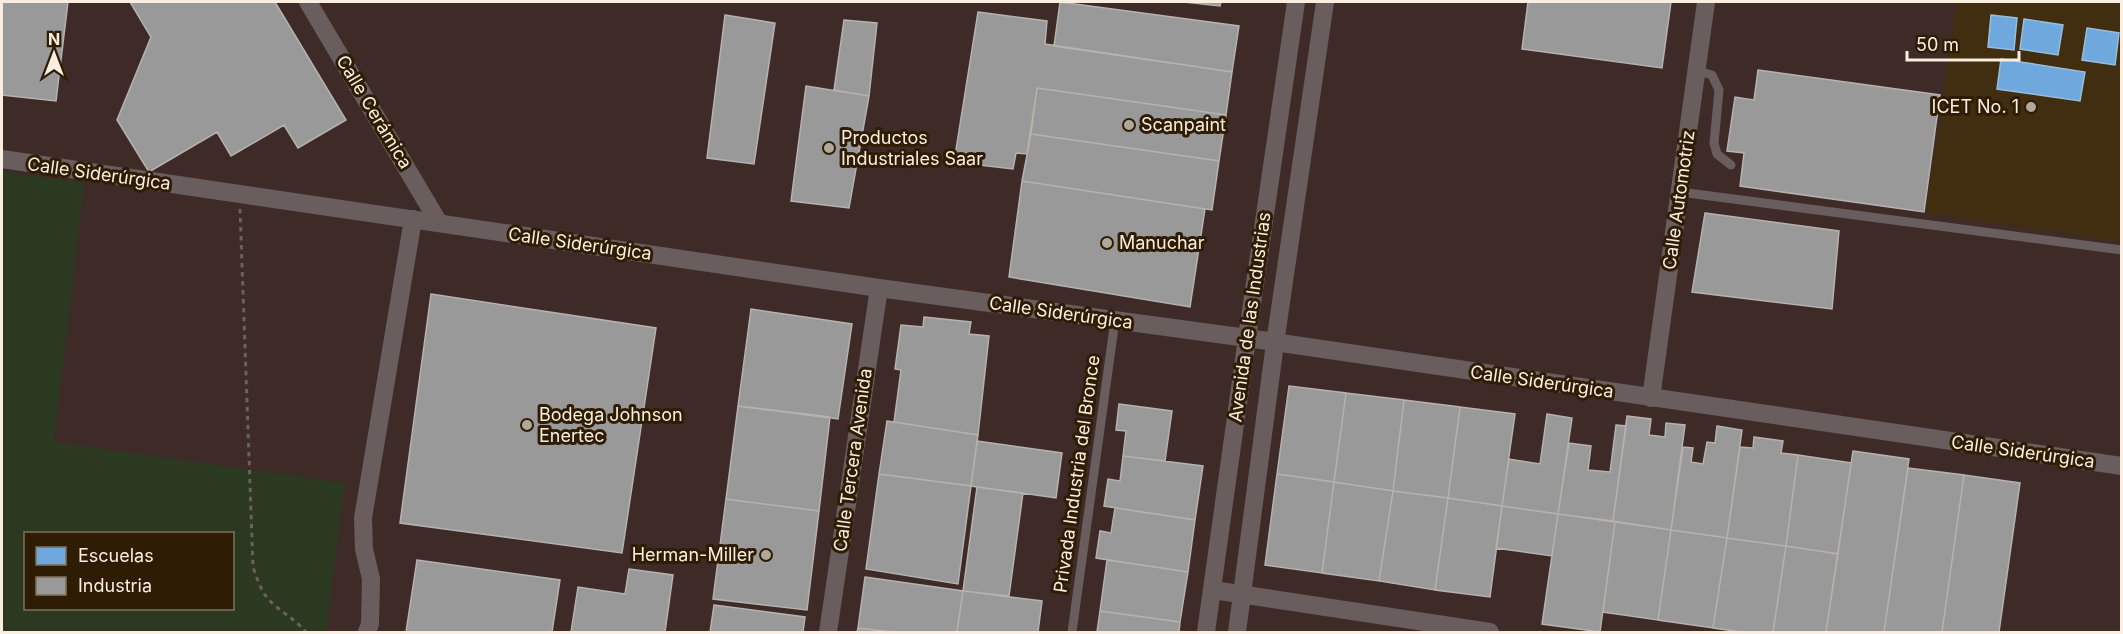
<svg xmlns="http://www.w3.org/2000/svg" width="2123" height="634" font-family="Inter,sans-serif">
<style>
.industrial{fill:#3e2b28;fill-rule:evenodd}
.built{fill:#412d0f}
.green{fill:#2b3920;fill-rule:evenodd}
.schools{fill:#6fa8dc;stroke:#98bddd;stroke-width:1.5}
.industry{fill:#999;stroke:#b6b2ae;stroke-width:1.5}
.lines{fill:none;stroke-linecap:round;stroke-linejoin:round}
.path{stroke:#6a605c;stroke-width:3;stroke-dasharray:4.5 4.5;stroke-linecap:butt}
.service{stroke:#6a5d5e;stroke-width:9}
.minor{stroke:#6a5d5e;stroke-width:18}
.poi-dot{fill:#b2a899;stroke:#2e1d04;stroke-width:2}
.labels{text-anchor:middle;stroke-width:6;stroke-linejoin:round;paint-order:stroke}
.poi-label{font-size:18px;fill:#f9eedf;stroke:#2e1d04;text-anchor:start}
.street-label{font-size:18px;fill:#f9eedf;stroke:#2e1d04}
</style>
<rect width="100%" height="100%" fill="#2e2518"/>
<path class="industrial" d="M2,2H2121V632H2ZM26,534H232V608H26Z"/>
<path class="built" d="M1957,2H2121V242L1925,213Z"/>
<path class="green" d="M2,171L84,183L54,442L345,483L326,632H2ZM26,534H232V608H26Z"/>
<path class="schools" d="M1991,15L2017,18L2014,50L1988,47Z
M2024,19L2063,25L2058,55L2020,49Z
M2087,28L2119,33L2115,65L2082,60Z
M2001,59L2085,72L2080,101L1997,89Z"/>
<path class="industry" d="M2,2H68L56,101L2,95Z
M130,2H275L346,120L298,148L284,125L231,156L217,132L149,172L117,120L151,37Z
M1060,2L1239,26L1232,72L1054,46Z
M1184,2H1221L1220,6Z
M1528,2H1671L1662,68L1522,49Z
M978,12L1047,21L1045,44L1232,72L1226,115L1037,88L1027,154L1016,153L1013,169L954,162Z
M725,15L775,23L754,164L707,158Z
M844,20L877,23L869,96L834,90Z
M1758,70L1940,95L1924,212L1740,186L1744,153L1727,151L1735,97L1754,100Z
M806,86L869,96L849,208L791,201Z
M1037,88L1226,115L1219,161L1031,134Z
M1031,134L1219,161L1212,210L1022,181Z
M1022,181L1205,209L1190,307L1009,277Z
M1705,213L1839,231L1832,309L1692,292Z
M431,294L656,328L622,553L400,523Z
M751,309L852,324L838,419L738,406Z
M924,317L971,322L969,334L989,336L978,435L894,422L901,370L895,369L901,325L923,327Z
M1289,386L1346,393L1334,482L1277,474Z
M1346,393L1404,400L1393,491L1334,482Z
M1404,400L1460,407L1448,498L1393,491Z
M1119,404L1172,411L1165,461L1123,456L1126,431L1116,430Z
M738,406L830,417L819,511L726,499Z
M1460,407L1515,414L1502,506L1448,498Z
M1547,414L1572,418L1558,514L1502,506L1509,459L1540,464Z
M1627,416L1651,419L1649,435L1665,437L1666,423L1685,425L1671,530L1613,521Z
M887,421L978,435L971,486L879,474Z
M1616,425L1626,426L1613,521L1558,514L1569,443L1591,446L1588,470L1610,472Z
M1717,426L1742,430L1727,538L1671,530L1683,447L1693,448L1691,462L1703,464L1707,442L1715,443Z
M1754,437L1783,441L1781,453L1798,455L1786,546L1727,538L1740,447L1753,448Z
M977,441L1062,453L1056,498L971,486Z
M1853,451L1909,459L1884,632H1826Z
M1798,455L1851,463L1838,554L1786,546Z
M1123,456L1203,466L1195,520L1104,506L1108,479L1120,481Z
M1908,468L1964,475L1942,632H1884Z
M879,474L971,486L958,584L866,569Z
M1277,474L1334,482L1322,573L1265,565Z
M1964,475L2020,483L1999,632H1942Z
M1334,482L1393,491L1379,581L1322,573Z
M977,487L1023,493L1009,596L963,591Z
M1393,491L1448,498L1435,590L1379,581Z
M1448,498L1502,506L1490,597L1435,590Z
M726,499L819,511L807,610L713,599Z
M1502,506L1558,514L1552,556L1496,548Z
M1115,508L1195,520L1188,572L1096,558L1100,531L1111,533Z
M1558,514L1615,522L1600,632L1542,624Z
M1615,522L1671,530L1658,620L1603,612Z
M1671,530L1727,538L1713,628L1658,620Z
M1727,538L1786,546L1773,632H1742L1713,628Z
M1786,546L1838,554L1826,632H1773Z
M417,560L560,580L552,632H406Z
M1107,560L1188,572L1180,622L1100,611Z
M629,569L673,575L665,632H571L578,587L625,594Z
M865,577L963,591L957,632H892L858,628Z
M963,591L1042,601L1038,632H957Z
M714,605L805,617L803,632H710Z
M1100,611L1180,622L1179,632H1097Z
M858,628L891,632H857Z"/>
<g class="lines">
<path class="path" d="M240,209L253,567C257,578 261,592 270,601C281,612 296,620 306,632"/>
<path class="service" d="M1697,71L1712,75L1719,90L1714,143L1717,154L1731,165
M1680,192L2122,250
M1072,632L1115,320"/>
<path class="minor" d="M308,2L439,223
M2,159L879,288L1247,338L2122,466
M1651,398L1706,2
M1213,590L1490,632
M367,632L370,624L371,579L364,549L363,518L413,219
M828,632L879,288
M1206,632L1247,338L1296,2
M1237,632L1275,343L1325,2"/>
</g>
<g class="poi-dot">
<circle cx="2031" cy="107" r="6"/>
<circle cx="1129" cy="125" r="6"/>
<circle cx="829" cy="148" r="6"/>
<circle cx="1107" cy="243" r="6"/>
<circle cx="527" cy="425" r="6"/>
<circle cx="766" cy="555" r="6"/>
</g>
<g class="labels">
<g class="poi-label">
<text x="2019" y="113" text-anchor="end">ICET No. 1</text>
<text x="1141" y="131">Scanpaint</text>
<text x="841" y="144">Productos<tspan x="841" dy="21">Industriales Saar</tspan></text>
<text x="1119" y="249">Manuchar</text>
<text x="539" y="421">Bodega Johnson<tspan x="539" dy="21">Enertec</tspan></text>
<text x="754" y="561" text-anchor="end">Herman-Miller</text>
</g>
<g class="street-label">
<text transform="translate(374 112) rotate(59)" y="6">Calle Cerámica</text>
<text transform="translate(99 174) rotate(8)" y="6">Calle Siderúrgica</text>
<text transform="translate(1679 200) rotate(-82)" y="6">Calle Automotriz</text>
<text transform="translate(580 244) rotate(8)" y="6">Calle Siderúrgica</text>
<text transform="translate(1061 313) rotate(8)" y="6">Calle Siderúrgica</text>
<text transform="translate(1250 317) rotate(-82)" y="6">Avenida de las Industrias</text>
<text transform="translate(1542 382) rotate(8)" y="6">Calle Siderúrgica</text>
<text transform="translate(2023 452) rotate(8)" y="6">Calle Siderúrgica</text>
<text transform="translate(853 460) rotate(-82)" y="6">Calle Tercera Avenida</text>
<text transform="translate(1077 474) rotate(-82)" y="6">Privada Industria del Bronce</text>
</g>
</g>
<rect width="2123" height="634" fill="none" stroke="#f9eedf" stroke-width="6"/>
<rect x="24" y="532" width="210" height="78" fill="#2e1d04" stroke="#7f715c" stroke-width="1.5"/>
<rect x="36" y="547" width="30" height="18" fill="#6fa8dc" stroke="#7f715c" stroke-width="1.5"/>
<text x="78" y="562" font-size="18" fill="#f9eedf">Escuelas</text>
<rect x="36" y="577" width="30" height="18" fill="#999999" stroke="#7f715c" stroke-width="1.5"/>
<text x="78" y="592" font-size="18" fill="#f9eedf">Industria</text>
<g transform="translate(54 54)" stroke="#2e1d04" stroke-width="4.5" paint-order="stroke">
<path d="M0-4.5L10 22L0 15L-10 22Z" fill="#f9eedf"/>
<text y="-9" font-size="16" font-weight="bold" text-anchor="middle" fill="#f9eedf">N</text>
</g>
<path d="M1907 51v9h112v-9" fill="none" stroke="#f9eedf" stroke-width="3"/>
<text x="1916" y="51" font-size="18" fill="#f9eedf" stroke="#2e1d04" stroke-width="4.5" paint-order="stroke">50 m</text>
</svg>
